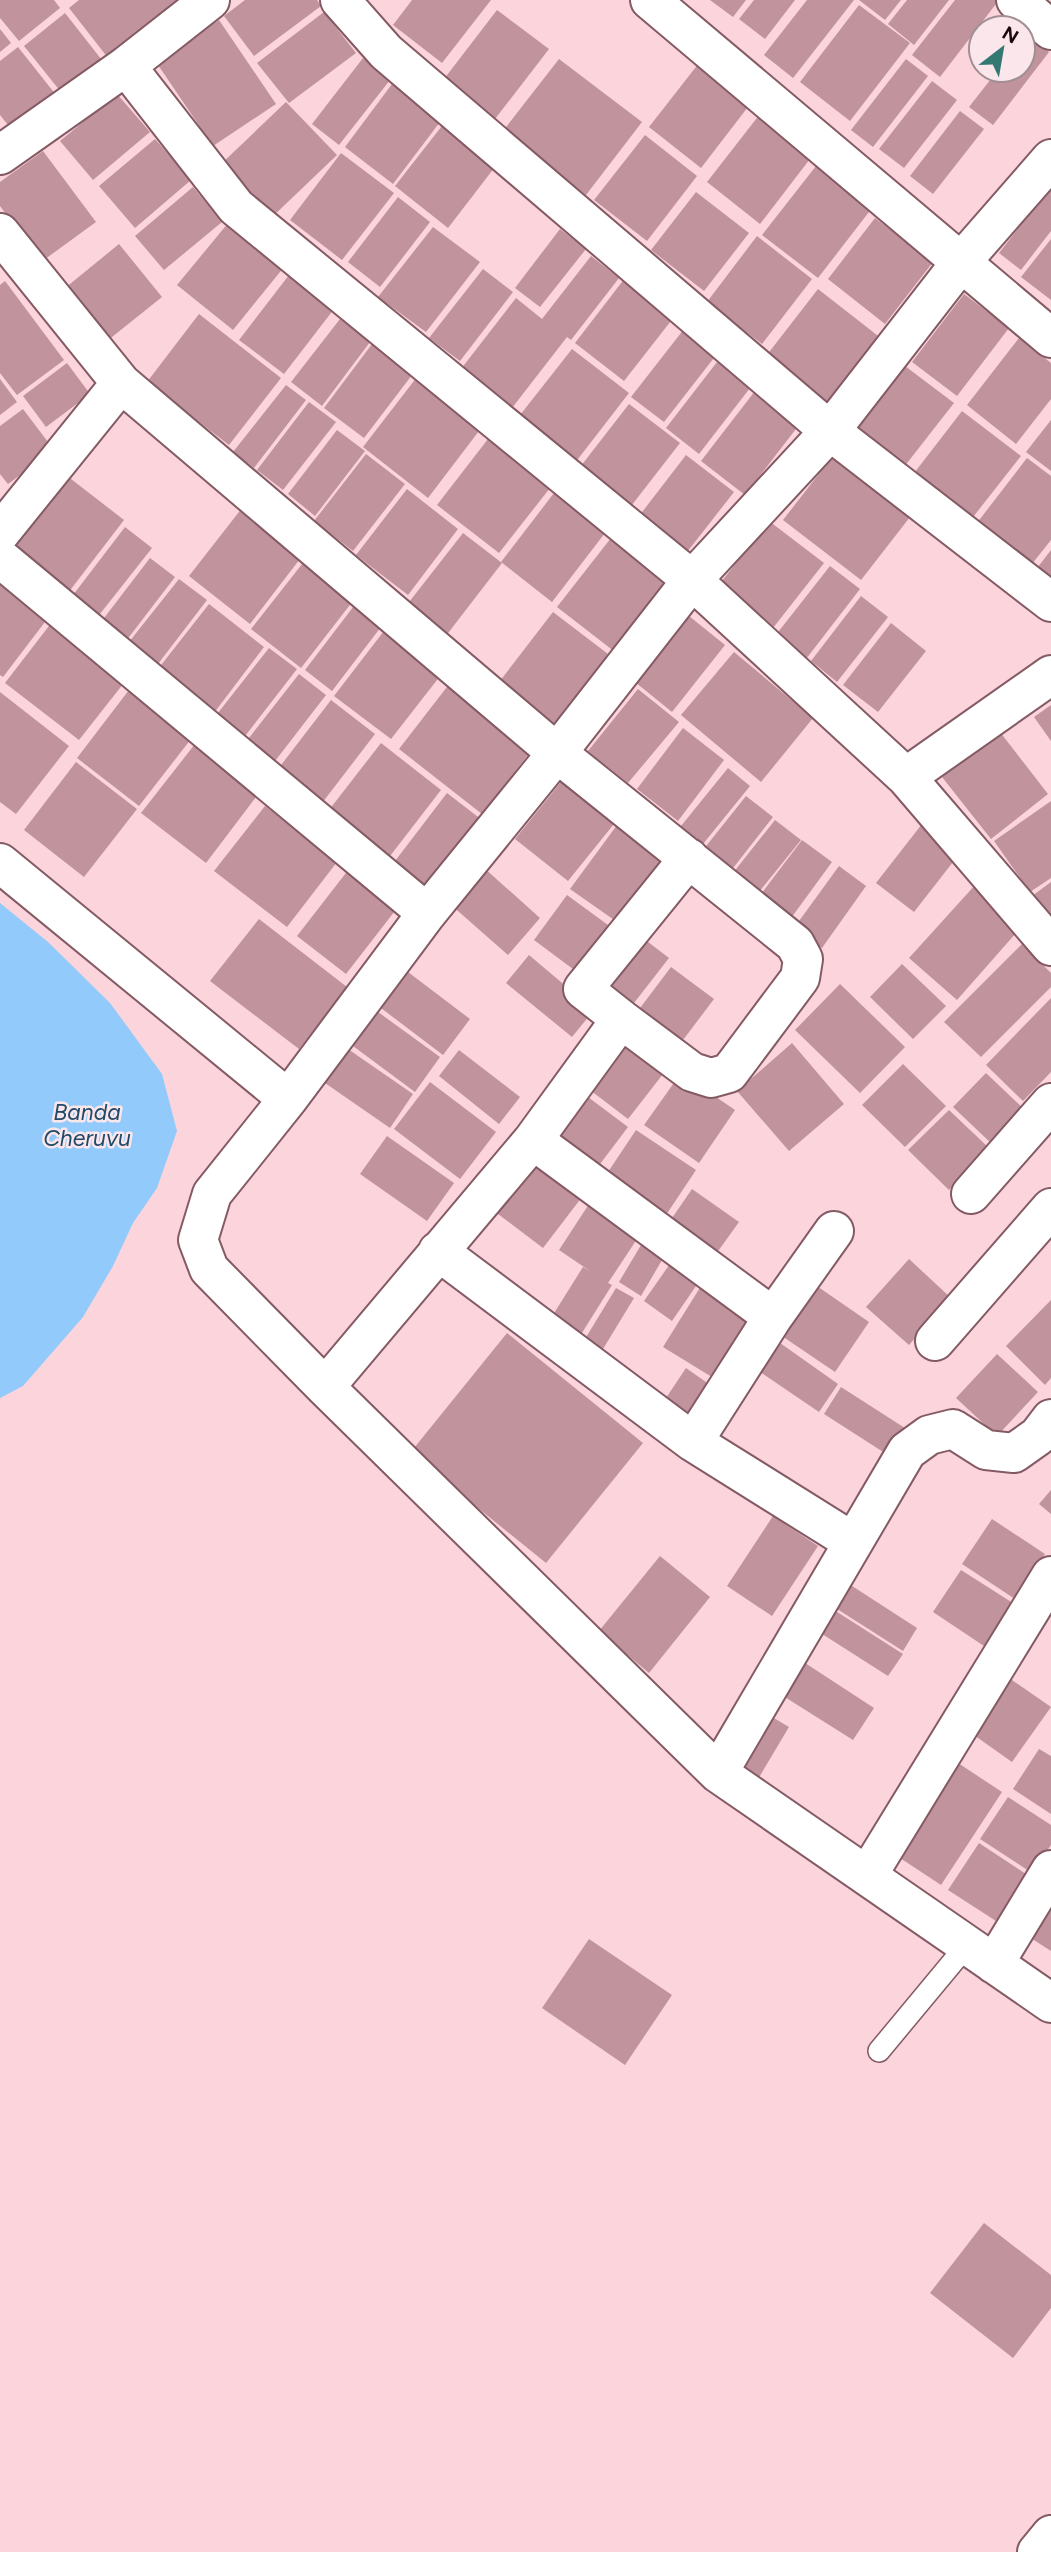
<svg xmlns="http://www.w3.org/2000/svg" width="1051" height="2552" font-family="Figtree,sans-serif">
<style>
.water{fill:#92cbfb}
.building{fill:#c0939d}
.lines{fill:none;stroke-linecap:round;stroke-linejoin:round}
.lane-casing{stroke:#845a64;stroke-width:24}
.street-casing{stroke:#845a64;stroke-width:42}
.secondary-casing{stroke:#845a64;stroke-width:42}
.lane{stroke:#fff;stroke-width:21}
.street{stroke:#fff;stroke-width:38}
.secondary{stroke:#fff;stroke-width:38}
.labels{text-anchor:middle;stroke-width:5;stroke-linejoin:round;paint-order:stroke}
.water-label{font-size:23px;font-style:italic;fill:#204a6a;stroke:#fbe7eb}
</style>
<rect width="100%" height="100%" fill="#fbd4dc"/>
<path class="water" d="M0,903L48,942L110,1003L162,1074L177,1131L157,1188L133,1223L113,1266L83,1317L23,1386L0,1398Z"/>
<path class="building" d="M0,0H54L60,8L19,41L0,18Z
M79,0H192L112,63L69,8Z
M245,0H317L321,6L254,56L224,16Z
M412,0H491L442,63L393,25Z
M710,0H746L733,17Z
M754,0H795L765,39L739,19Z
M807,0H854L793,78L764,55Z
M859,0H901L885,20Z
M907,0H949L914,45L888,24Z
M955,0H999L940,77L912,55Z
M859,5L910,43L850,121L800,82Z
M497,10L549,49L495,119L444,79Z
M324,12L356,53L289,103L257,63Z
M65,13L105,64L65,97L24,46Z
M219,20L276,104L213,146L156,62Z
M0,29L11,43L0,52Z
M1026,34L1049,52L993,125L969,107L998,70H1023V37Z
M18,47L60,100L16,135L0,115V61Z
M363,58L390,80L339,145L312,124Z
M559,59L642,122L586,195L503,131Z
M906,59L928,76L873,147L851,130Z
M699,63L751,103L701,168L649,127Z
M932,81L957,100L904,168L879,149Z
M392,84L440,122L393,184L345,147Z
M117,94L150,132L93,180L60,141Z
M286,102L337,155L270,219L219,166Z
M960,111L984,129L933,194L910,176Z
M760,114L813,155L760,224L707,182Z
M445,122L498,163L448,228L395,186Z
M645,135L697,176L647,241L594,200Z
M155,139L191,180L135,228L99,186Z
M43,151L96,222L41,262L0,206V182Z
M341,153L394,193L342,260L290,220Z
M816,166L872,208L818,278L762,235Z
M1051,186V231L1021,270L999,253Z
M193,187L222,222L164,270L135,236Z
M696,192L749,233L704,291L651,250Z
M398,197L430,222L380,287L348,262Z
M875,218L933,262L885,324L828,279Z
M229,222L284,267L233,330L177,285Z
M433,227L480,262L426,332L378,297Z
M560,229L586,249L540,307L515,288Z
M757,236L812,279L762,344L707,302Z
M1051,239V300L1021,277Z
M119,244L162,297L102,345L59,293Z
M591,256L619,278L571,340L567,337L512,408L461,369L516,298L542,319Z
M483,269L513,292L460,361L429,338Z
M289,275L334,309L284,374L239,340Z
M625,278L674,317L624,381L575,343Z
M5,281L64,360L17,395L0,373V285Z
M818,289L882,339L828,409L763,360Z
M964,294L1009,328L957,396L912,362Z
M199,314L281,378L229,445L147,382Z
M340,319L370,342L322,406L291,382Z
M684,329L717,354L664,422L631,397Z
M1019,338L1051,363V399L1016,444L967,405Z
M372,344L412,375L364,438L324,408Z
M572,349L629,393L571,468L513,424Z
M717,362L750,388L699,454L666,428Z
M67,363L90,394L46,427L23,396Z
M905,366L954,403L904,467L856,429Z
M417,377L482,427L428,498L363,447Z
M0,379L17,402L0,415Z
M286,385L306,400L254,468L233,452Z
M755,391L799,425L745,495L701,461Z
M309,402L336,422L283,490L257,470Z
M629,404L680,443L628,510L577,471Z
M23,409L54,450L8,484L0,474V426Z
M962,411L1021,456L966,526L908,481Z
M1051,420V471L1026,452Z
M337,430L365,451L315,516L288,494Z
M488,439L550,488L499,553L437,505Z
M366,454L405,484L353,551L314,521Z
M686,455L734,492L684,556L636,520Z
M832,457L910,517L861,580L783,520Z
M1027,458L1051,476V540L1024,574L970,532Z
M62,472L124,520L68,593L6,545Z
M407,489L458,529L408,595L356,555Z
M554,493L605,533L552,602L501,562Z
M242,508L303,555L250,624L189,576Z
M769,521L824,563L773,628L718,586Z
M125,527L152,548L96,619L70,599Z
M463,533L502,563L445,637L406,606Z
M611,538L669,582L615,652L557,607Z
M1051,550V591L1031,576Z
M150,558L175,577L126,641L101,622Z
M306,559L356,597L301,668L251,629Z
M830,566L860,589L806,659L775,636Z
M179,579L207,600L158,664L129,642Z
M0,581L48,618L3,677L0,675Z
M861,596L888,617L837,682L811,661Z
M357,602L384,623L332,691L305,670Z
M209,604L264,647L214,713L158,669Z
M553,612L608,654L555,724L500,681Z
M689,616L725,645L672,712L635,682Z
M52,622L127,679L79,740L5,683Z
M891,623L926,651L878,712L843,685Z
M387,627L444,671L391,739L334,696Z
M269,648L297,669L242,740L214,718Z
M734,652L813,718L761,782L681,715Z
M299,674L326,695L272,765L245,743Z
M450,683L534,747L482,814L399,749Z
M638,689L679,722L628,783L588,751Z
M129,690L191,739L139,806L77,758Z
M0,692L69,746L16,814L0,802Z
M331,700L375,734L319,807L275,773Z
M1051,705V741L1034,717Z
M683,728L724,760L678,821L637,789Z
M1000,732L1048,794L991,839L942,777Z
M381,743L441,790L390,856L329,810Z
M195,744L259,793L206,863L141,813Z
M76,762L137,809L84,877L24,830Z
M728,768L750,786L703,844L681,826Z
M569,772L622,814L568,881L515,839Z
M447,793L482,820L427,892L392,865Z
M746,796L773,817L730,872L703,850Z
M1051,801V878L1030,892L994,841Z
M265,806L337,862L287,927L214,871Z
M775,820L801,840L754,898L729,878Z
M620,821L666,855L617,922L570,889Z
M922,824L960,853L914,912L876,883Z
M802,840L832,862L786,925L755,902Z
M839,866L866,886L822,948L794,928Z
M483,867L540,918L508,955L450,904Z
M349,869L398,907L346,974L297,936Z
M1051,882V922L1032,896Z
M976,884L1023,925L957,1000L909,958Z
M567,895L619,933L585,978L534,940Z
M259,919L347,987L299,1049L210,981Z
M635,932L669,958L634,1003L601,977Z
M1022,944L1051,973V987L981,1057L944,1022Z
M529,955L594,1010L572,1037L506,983Z
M902,964L946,1006L913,1039L870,997Z
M671,967L714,999L680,1044L637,1012Z
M404,969L470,1019L443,1055L377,1005Z
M840,984L905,1047L860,1093L795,1030Z
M1051,998V1072L1023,1101L986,1065Z
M378,1012L440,1057L415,1092L353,1046Z
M621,1041L663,1074L628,1119L586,1087Z
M792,1043L844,1104L789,1151L737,1091Z
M348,1049L413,1094L390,1128L325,1083Z
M459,1050L520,1097L499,1124L439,1076Z
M903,1064L946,1106L905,1147L862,1105Z
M681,1073L735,1110L699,1163L644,1125Z
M986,1073L1026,1111L993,1145L953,1107Z
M430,1082L496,1132L460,1179L394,1129Z
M580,1091L628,1127L597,1168L549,1132Z
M949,1110L990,1149L949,1190L908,1150Z
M636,1130L696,1170L666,1215L606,1175Z
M387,1136L454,1183L427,1221L360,1174Z
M528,1157L582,1197L543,1248L490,1208Z
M692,1189L739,1222L716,1254L670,1221Z
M591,1201L641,1233L608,1283L612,1285L580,1336L551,1318L583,1267L590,1271L559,1250Z
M647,1235L669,1248L641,1296L619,1282Z
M679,1251L707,1270L672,1321L644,1301Z
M909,1259L951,1298L909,1345L866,1307Z
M811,1282L869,1322L835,1372L776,1332Z
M701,1286L758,1321L720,1382L663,1347Z
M616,1288L634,1298L603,1349L585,1339Z
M1051,1300V1378L1045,1385L1006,1346Z
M507,1333L643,1443L546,1563L410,1453Z
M773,1338L838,1384L819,1412L753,1367Z
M997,1354L1038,1392L997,1436L956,1398Z
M686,1368L716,1389L693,1424L662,1404Z
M841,1387L908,1430L891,1457L824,1414Z
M1051,1490V1514L1039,1504Z
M773,1516L818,1546L772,1616L727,1586Z
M992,1519L1045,1554L1015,1599L962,1564Z
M660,1556L710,1597L649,1673L599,1631Z
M961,1570L1016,1605L987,1648L933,1612Z
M849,1584L917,1628L903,1651L834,1607Z
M834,1610L903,1654L888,1676L819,1632Z
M802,1661L874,1708L853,1740L780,1694Z
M1009,1678L1051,1707L1012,1762L971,1733Z
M767,1714L789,1727L758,1779L737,1766Z
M1039,1749L1051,1756V1814L1013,1789Z
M952,1759L1002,1792L941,1885L891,1852Z
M1008,1797L1051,1825V1845L1032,1873L980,1839Z
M979,1843L1026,1874L996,1921L948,1890Z
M1051,1897V1951L1026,1935Z
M589,1939L672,1995L625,2065L542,2008Z
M984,2223L1051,2275V2308L1013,2358L930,2293Z"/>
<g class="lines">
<g class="lane-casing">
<path id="lane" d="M879,2051L967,1945"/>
</g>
<g class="street-casing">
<path id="street" d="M340,0L386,52L830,431L1051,602
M650,0L1051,338
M1016,0L1051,30
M126,66L236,207L692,580L906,777L1051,946
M0,155L126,66L210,0
M0,233L121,383L557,753L795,944L803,959L800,978L729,1073L711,1078L692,1072L621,1019
M0,533L121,383
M0,558L427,913
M906,777L1051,675
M0,863L288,1099L212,1194L198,1240L209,1269L325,1387L718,1773L1051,2003
M288,1099L427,913L557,753L692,580L830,431L962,261L1051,159
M533,1140L773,1317
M971,1194L1051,1103
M438,1251L693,1442L853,1542
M935,1341L1051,1208
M325,1387L533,1140L621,1019L583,989L689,858
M693,1442L773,1317L834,1231
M718,1773L907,1451L929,1435L953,1429L986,1450L1014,1453L1038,1436L1051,1419
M867,1876L1051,1576
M994,1964L1051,1870"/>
</g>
<g class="secondary-casing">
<path id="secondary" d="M1037,2552L1051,2535"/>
</g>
<use href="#lane" class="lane"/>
<use href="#street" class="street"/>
<use href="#secondary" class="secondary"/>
</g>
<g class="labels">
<g class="water-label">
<text x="87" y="1120">Banda<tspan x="87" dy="26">Cheruvu</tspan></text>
</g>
</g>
<g transform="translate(1002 49) rotate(31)"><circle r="33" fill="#fbe7eb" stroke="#a18f93" stroke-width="2"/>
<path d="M0-5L12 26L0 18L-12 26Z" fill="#337971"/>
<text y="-10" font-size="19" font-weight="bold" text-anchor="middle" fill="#1a0a0e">N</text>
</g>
</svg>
